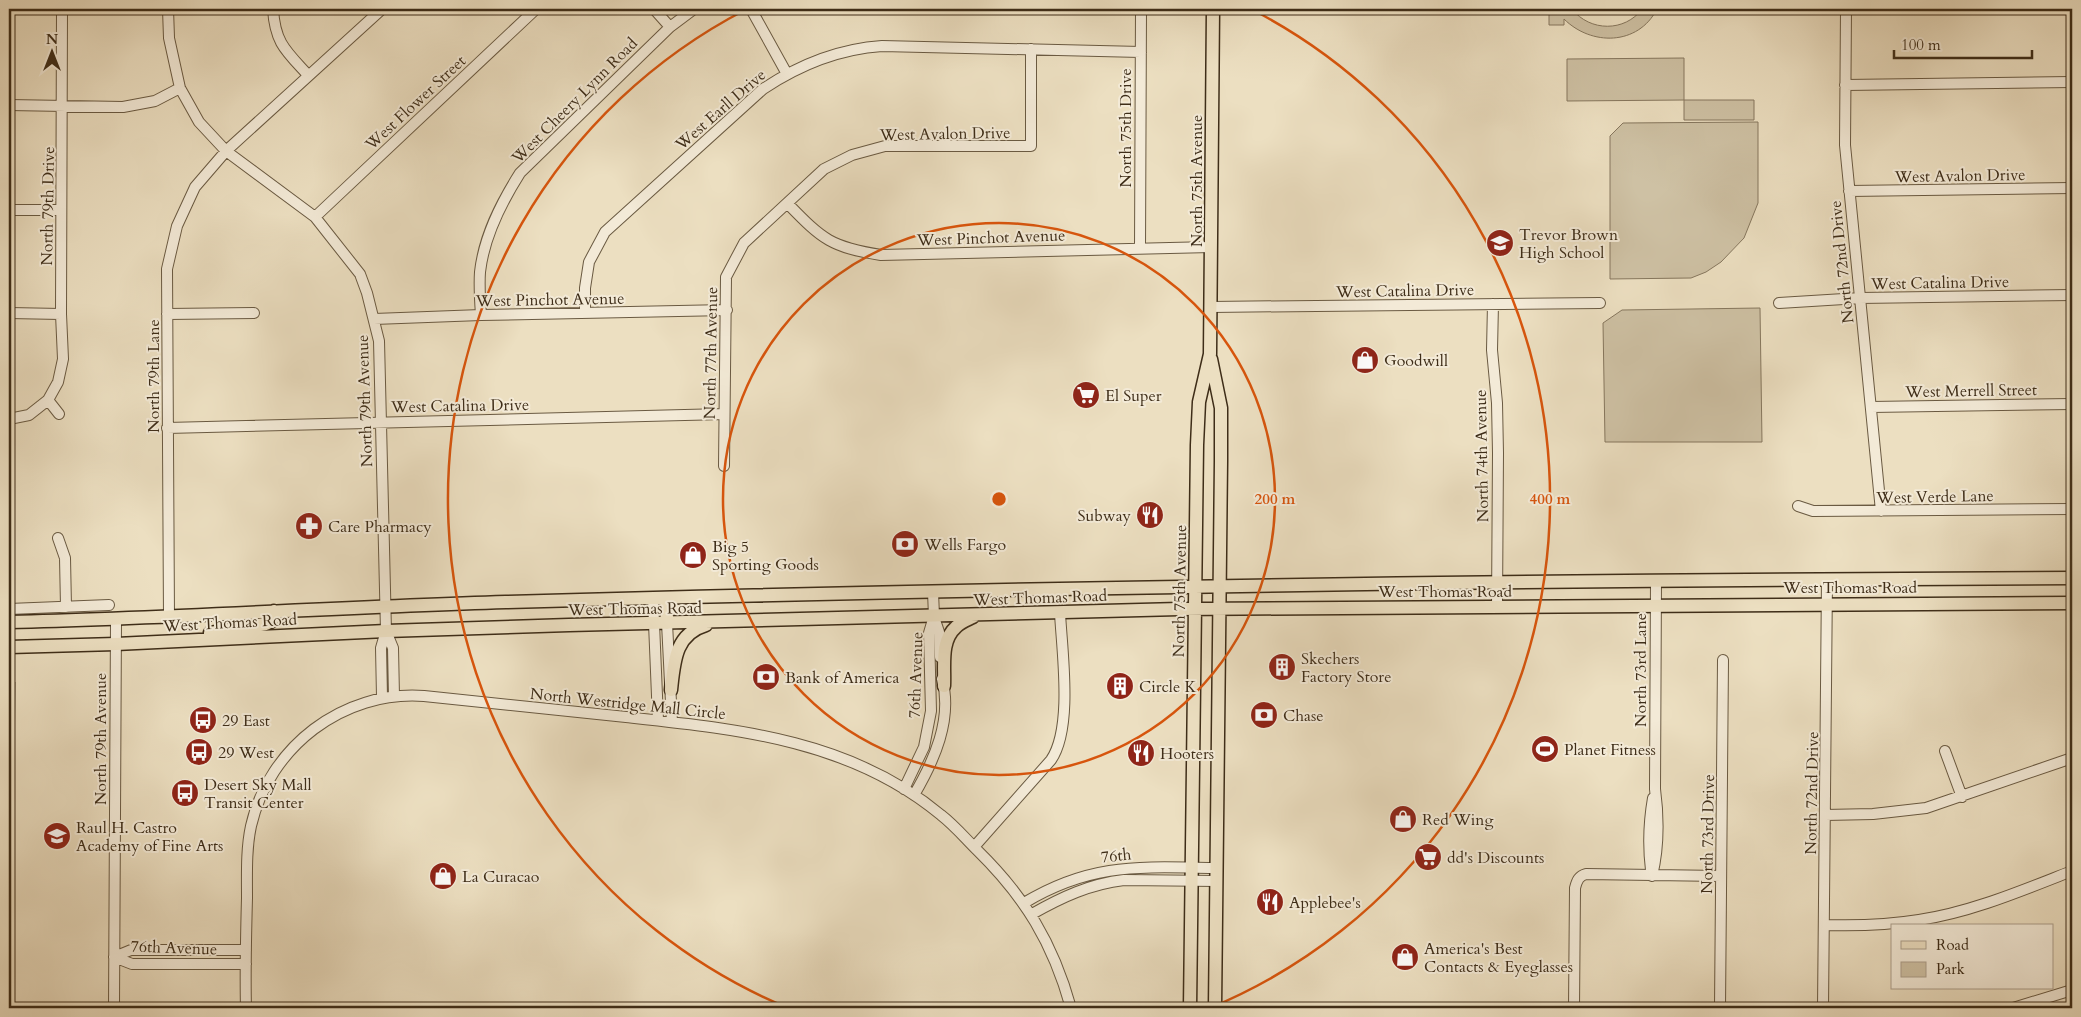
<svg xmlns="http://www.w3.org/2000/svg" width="2081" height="1017" font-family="Cardo,serif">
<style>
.green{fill:#cec1a4;stroke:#86775e}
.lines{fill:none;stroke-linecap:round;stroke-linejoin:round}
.minor-casing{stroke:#6a5a42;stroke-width:12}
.major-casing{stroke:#3e2d18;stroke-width:15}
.minor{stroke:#f3ead7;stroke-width:10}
.major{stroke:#ecdfc1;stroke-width:12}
.ring{fill:none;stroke:#d7550d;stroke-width:2.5}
.labels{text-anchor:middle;stroke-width:4;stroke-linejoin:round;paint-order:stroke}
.street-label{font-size:16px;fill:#3e2d18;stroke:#f3ead7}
.poi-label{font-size:16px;fill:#3e2d18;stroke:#f3ead7;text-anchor:start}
.centre{fill:#d7550d;stroke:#f3ead7;stroke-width:2.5}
.ring-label{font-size:15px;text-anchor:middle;font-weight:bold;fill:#d7550d;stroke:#f3ead7;stroke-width:4;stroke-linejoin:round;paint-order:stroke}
</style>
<rect width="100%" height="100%" fill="#ecdfc1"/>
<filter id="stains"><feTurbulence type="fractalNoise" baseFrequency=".004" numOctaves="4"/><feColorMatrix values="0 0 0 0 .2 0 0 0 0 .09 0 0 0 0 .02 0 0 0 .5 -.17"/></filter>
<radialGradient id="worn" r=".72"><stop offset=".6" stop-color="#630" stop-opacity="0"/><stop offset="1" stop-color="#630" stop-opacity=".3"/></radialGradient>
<path class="green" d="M1549,9H1572C1590,32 1625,32 1642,9H1657C1638,46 1591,46 1564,19V25H1549Z
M1684,58V100H1754V120H1684V100L1567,101V59Z
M1758,122V203L1744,238L1721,262L1706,272L1691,278L1610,279V136L1623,123Z
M1760,308L1762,442H1605L1603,323L1622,310Z
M9,682H15L14,761H9Z"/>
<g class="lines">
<g class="minor-casing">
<path id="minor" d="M168,9L169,38L180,88L199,122L226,151L315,217L360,274L367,293L379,341L386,631L381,648L382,697
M273,9C275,43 286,51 308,75
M654,9L670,27
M751,9L787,74
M1846,9L1845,145L1881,511
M1845,85L2072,82
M9,105L123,107L155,101L180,88
M1849,191L2072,188
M788,204C823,240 831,247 881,255L1211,247
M9,210H61
M315,217L536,9
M1140,248L1141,9
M1779,303L1860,298L2072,295
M1493,304L1492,350L1497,403L1498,453L1497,607
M1211,307L1600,303
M9,313L61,314
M585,313V288L589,262L605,232L763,89C799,65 838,49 882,46L1141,52
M167,314L254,313
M481,315C480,301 479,286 480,272C484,236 501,203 520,173L670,27L694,9
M374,319L481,315L727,310
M48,400L59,414
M1871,407L2072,404
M9,419L29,415L48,400L58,382L63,359L61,314L62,9
M167,428L724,414
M724,466L726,277L744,243L824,169L852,155L885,146H1031V49
M1798,506L1813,511L2072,509
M58,538L65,558L66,607
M653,599L658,720
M9,609L109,605
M169,617L167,269L177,226L195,187L226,151L382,9
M934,617L939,632L940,657
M667,623L672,722
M386,631L393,648L394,696
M1945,751L1962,797
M904,789L924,747L931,711L929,633L934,616L933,592
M914,795C934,761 953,719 942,679
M1825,815L1873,814L1926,808L2072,758
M974,847L1051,760C1073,728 1062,652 1060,613
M1651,870C1648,846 1649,821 1653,798
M1652,876C1659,847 1659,819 1655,789L1656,580
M1024,903C1092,862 1141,867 1217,868
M1032,914C1062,897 1090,884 1124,880L1217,881
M1824,925C1856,926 1888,925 1919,920C1972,912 2023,890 2072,871
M114,957L131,950H246
M114,957L132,964H246
M114,1008L116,620
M246,1008C245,971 246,935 247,898C247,874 246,849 251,826C269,747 343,690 424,696C491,703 558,710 626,717C737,729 851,740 941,815C954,825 965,838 977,850C1025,897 1053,943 1071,1008
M1574,1008L1575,888C1577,880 1579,876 1586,874L1721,876
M1720,1008L1723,660
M1823,1008L1827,579
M2013,1008L2072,990"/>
</g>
<g class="major-casing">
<path id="major" d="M1211,359L1221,408V461L1215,1008
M666,598L667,623
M9,622C175,618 340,607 506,602C1028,587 1550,580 2072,578
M210,633L266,624L272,621L274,611
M9,647L116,644L386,631L569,625L1179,609L2072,603
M944,686C945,666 940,641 956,627C961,622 967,620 973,617
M671,690C674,662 675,634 706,625
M1190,1008L1197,445L1199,402L1210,354L1213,9"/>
</g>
<use href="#minor" class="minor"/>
<use href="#major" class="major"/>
</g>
<g class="ring">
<circle cx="999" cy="499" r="276"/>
<path d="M788 1008A551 551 0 0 1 745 10M1253 10A551 551 0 0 1 1210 1008"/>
</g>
<defs>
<g id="school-disc" transform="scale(1.4375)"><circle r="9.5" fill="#8f2418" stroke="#f3ead7"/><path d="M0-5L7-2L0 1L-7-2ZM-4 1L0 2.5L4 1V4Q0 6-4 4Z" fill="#fff"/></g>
<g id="shop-disc" transform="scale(1.4375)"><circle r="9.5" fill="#8f2418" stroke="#f3ead7"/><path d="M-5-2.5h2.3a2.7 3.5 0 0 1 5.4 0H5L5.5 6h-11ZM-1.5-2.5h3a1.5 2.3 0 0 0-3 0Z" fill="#fff"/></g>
<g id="supermarket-disc" transform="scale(1.4375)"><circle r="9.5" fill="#8f2418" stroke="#f3ead7"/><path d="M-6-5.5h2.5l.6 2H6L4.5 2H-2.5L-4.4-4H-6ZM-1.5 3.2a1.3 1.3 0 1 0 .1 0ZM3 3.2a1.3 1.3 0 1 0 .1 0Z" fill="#fff"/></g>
<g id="restaurant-disc" transform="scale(1.4375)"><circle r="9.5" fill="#8f2418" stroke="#f3ead7"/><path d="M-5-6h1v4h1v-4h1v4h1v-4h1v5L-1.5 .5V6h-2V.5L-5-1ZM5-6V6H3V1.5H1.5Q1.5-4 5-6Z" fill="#fff"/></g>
<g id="pharmacy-disc" transform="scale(1.4375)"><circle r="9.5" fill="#8f2418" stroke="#f3ead7"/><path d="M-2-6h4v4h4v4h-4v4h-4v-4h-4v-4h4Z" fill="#fff"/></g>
<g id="bank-disc" transform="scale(1.4375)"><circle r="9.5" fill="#8f2418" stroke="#f3ead7"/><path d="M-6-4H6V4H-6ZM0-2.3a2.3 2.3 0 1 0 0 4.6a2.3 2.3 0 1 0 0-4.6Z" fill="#fff"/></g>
<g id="building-disc" transform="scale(1.4375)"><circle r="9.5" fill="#8f2418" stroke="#f3ead7"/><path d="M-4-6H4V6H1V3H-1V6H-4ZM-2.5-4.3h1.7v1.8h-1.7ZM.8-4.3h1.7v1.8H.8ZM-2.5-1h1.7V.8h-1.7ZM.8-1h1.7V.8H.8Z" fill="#fff"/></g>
<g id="bus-disc" transform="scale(1.4375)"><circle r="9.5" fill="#8f2418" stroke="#f3ead7"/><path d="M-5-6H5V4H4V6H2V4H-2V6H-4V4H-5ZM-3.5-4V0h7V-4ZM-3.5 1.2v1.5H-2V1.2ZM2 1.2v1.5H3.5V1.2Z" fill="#fff"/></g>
<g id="stadium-disc" transform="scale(1.4375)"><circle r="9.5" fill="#8f2418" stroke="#f3ead7"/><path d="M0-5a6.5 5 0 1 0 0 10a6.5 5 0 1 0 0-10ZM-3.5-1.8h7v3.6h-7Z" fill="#fff"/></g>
</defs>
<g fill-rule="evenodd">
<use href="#school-disc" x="1500" y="243"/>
<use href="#shop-disc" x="1365" y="360"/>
<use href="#supermarket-disc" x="1086" y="395"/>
<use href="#restaurant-disc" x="1150" y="515"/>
<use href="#pharmacy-disc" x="309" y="526"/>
<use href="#bank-disc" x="905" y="544"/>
<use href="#shop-disc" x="693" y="555"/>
<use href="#building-disc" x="1282" y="667"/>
<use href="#bank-disc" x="766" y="677"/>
<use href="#building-disc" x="1120" y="686"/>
<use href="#bank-disc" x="1264" y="715"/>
<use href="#bus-disc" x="203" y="720"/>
<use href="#stadium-disc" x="1545" y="749"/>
<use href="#bus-disc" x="199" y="752"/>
<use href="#restaurant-disc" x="1141" y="753"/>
<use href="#bus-disc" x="185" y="793"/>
<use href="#shop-disc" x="1403" y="819"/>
<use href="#school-disc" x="57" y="836"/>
<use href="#supermarket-disc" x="1428" y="857"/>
<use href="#shop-disc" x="443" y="876"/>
<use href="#restaurant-disc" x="1270" y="902"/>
<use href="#shop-disc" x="1405" y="957"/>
</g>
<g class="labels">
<g class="street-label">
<text transform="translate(574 100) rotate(-45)" y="6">West Cheery Lynn Road</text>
<text transform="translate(415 102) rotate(-43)" y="6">West Flower Street</text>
<text transform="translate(720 109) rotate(-41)" y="6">West Earll Drive</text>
<text transform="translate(1125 128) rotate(-90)" y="6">North 75th Drive</text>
<text transform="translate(945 133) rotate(-1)" y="6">West Avalon Drive</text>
<text transform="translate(1960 175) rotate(-1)" y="6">West Avalon Drive</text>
<text transform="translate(1196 181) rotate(-90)" y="6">North 75th Avenue</text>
<text transform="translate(47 206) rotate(-89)" y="6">North 79th Drive</text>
<text transform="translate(991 237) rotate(-2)" y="6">West Pinchot Avenue</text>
<text transform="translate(1841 262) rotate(-96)" y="6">North 72nd Drive</text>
<text transform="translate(1940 282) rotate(-1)" y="6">West Catalina Drive</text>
<text transform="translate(1405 290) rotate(-1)" y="6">West Catalina Drive</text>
<text transform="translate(550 299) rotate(-1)" y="6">West Pinchot Avenue</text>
<text transform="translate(710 353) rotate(-89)" y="6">North 77th Avenue</text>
<text transform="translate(153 376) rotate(-90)" y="6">North 79th Lane</text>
<text transform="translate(1971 390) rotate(-1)" y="6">West Merrell Street</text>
<text transform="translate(364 401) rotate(-92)" y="6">North 79th Avenue</text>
<text transform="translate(460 405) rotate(-1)" y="6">West Catalina Drive</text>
<text transform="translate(1481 456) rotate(-91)" y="6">North 74th Avenue</text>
<text transform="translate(1935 496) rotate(-1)" y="6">West Verde Lane</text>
<text x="1850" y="593">West Thomas Road</text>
<text transform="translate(1179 591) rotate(-89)" y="6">North 75th Avenue</text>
<text x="1445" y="597">West Thomas Road</text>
<text transform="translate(1040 597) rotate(-2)" y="6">West Thomas Road</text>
<text transform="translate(635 608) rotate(-1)" y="6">West Thomas Road</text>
<text transform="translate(230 622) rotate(-3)" y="6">West Thomas Road</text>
<text transform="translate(1640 670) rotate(-90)" y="6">North 73rd Lane</text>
<text transform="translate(915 675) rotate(-88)" y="6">76th Avenue</text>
<text transform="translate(628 703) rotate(6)" y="6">North Westridge Mall Circle</text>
<text transform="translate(100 739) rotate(-90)" y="6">North 79th Avenue</text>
<text transform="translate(1811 793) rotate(-89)" y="6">North 72nd Drive</text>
<text transform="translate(1707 834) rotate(-89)" y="6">North 73rd Drive</text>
<text transform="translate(1116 855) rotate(-6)" y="6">76th</text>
<text transform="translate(174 947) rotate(2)" y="6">76th Avenue</text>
</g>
<g class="poi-label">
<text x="1519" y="240">Trevor Brown<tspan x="1519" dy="18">High School</tspan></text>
<text x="1384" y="366">Goodwill</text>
<text x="1105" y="401">El Super</text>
<text x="1131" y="521" text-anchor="end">Subway</text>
<text x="328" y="532">Care Pharmacy</text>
<text x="924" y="550">Wells Fargo</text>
<text x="712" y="552">Big 5<tspan x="712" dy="18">Sporting Goods</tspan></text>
<text x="1301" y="664">Skechers<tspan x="1301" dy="18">Factory Store</tspan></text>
<text x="785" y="683">Bank of America</text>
<text x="1139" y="692">Circle K</text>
<text x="1283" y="721">Chase</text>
<text x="222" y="726">29 East</text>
<text x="1564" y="755">Planet Fitness</text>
<text x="218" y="758">29 West</text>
<text x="1160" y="759">Hooters</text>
<text x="204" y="790">Desert Sky Mall<tspan x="204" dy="18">Transit Center</tspan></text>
<text x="1422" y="825">Red Wing</text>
<text x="76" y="833">Raul H. Castro<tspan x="76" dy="18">Academy of Fine Arts</tspan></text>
<text x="1447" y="863">dd's Discounts</text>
<text x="462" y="882">La Curacao</text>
<text x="1289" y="908">Applebee's</text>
<text x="1424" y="954">America's Best<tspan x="1424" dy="18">Contacts &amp; Eyeglasses</tspan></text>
</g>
</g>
<circle cx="999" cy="499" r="8" class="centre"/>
<g class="ring-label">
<text x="1275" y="504">200 m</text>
<text x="1550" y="504">400 m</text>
</g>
<rect width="2081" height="1017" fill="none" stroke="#ecdfc1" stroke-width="30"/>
<rect x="10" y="10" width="2061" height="997" fill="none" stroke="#3e2d18" stroke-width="2.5"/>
<rect x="15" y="15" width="2051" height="987" fill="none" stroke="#3e2d18"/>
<rect x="1891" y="924" width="162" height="65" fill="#f3ead7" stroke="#ab9e8b"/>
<rect x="1901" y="941" width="25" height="8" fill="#ecdfc1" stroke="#ab9e8b"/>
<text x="1936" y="950" font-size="15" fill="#3e2d18">Road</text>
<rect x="1901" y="962" width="25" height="15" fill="#cec1a4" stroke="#ab9e8b"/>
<text x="1936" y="974" font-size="15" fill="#3e2d18">Park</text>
<g transform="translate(52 52)" stroke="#f3ead7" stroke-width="4" paint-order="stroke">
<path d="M0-4L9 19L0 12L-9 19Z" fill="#3e2d18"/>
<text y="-8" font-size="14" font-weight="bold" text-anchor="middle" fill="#3e2d18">N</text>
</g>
<path d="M1894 50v8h138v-8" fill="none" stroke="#3e2d18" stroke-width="2.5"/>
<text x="1901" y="50" font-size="15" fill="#3e2d18" stroke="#f3ead7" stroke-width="4" paint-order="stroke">100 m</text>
<rect width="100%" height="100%" filter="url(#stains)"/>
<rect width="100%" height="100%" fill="url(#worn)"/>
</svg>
